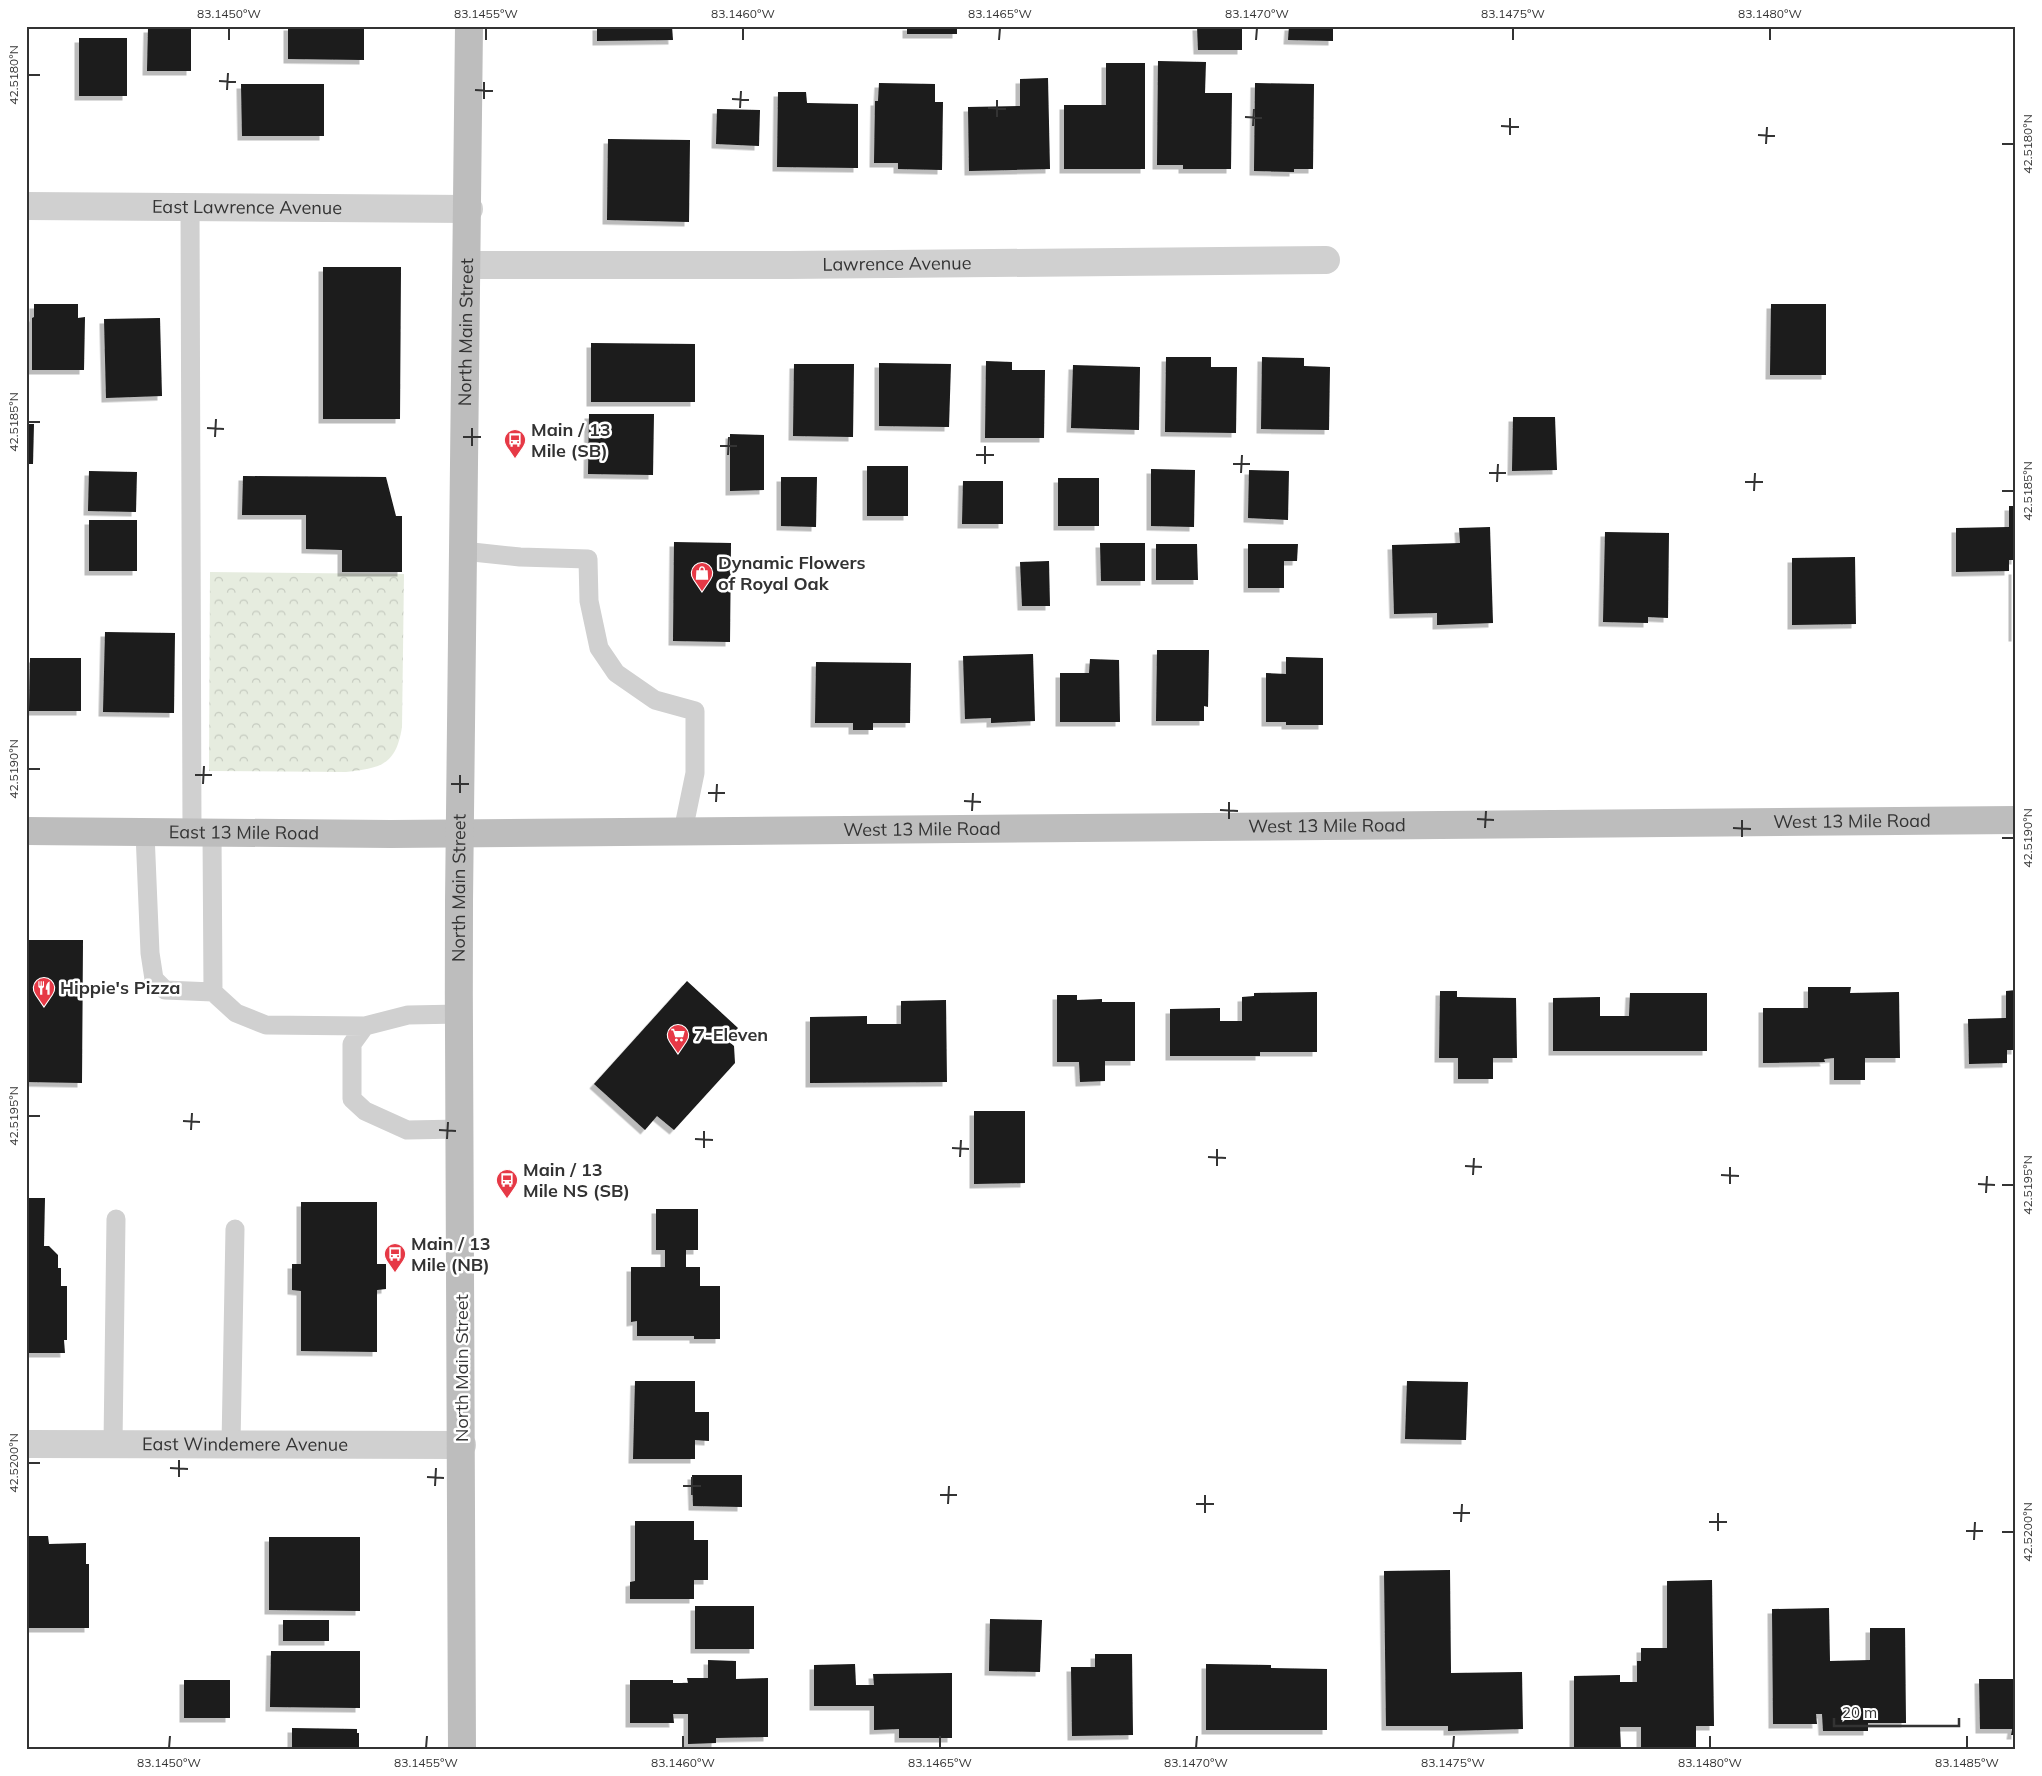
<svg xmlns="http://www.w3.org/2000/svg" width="2042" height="1776" font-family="Mulish,sans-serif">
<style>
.park{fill:url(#park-crowns)}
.building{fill:#1a1a1a;filter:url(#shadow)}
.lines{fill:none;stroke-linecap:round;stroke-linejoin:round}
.service{stroke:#d0d0d0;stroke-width:19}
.minor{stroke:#d0d0d0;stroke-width:28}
.secondary{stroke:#bdbdbd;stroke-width:28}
.ticks{fill:none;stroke:#333;stroke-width:2}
.labels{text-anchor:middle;stroke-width:5;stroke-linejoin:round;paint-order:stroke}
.street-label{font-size:18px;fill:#333;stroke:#fff}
.poi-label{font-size:18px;font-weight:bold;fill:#333;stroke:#fff;text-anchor:start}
.neatline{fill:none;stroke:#333;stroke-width:2}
.ticks-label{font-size:12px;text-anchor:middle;fill:#333}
</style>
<defs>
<pattern id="park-crowns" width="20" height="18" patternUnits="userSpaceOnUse" patternTransform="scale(1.25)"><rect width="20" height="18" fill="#e6ecdf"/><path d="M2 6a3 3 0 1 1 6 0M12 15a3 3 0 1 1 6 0" fill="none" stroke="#c6cbc0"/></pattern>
<filter id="shadow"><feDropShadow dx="-4.5" dy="4.5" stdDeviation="0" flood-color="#0004"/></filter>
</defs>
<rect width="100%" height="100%" fill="#fff"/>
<path class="park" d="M210,572L404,574L402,727C396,765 381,768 346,772L209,771Z"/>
<path class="building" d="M288,26H364V60L288,59Z
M597,26H672L673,40L597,41Z
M907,26H957V34H907Z
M1197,26H1242V50H1198Z
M1289,26H1333V41L1288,40Z
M148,28H191V71H147Z
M79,38H127V96H79Z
M1158,61L1206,62L1205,93H1232L1231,169H1183V165H1157Z
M1106,63H1145V169H1064V105H1106Z
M1048,78L1050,169L969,171L968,107L1020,106V79Z
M879,83L935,84V102H943L942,170L898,169V163H874L875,101H878Z
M1255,83L1314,84L1313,169H1294V172L1254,171Z
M241,84H324V136H242Z
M778,92H806L807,103L858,104V168L777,167Z
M717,109L760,110L759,146L716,144Z
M608,139L690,140L689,222L607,220Z
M323,267H401L400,419H323Z
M34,304H78V318L85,317L84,370H32V318L34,317Z
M1771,304H1826V375H1770Z
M160,318L162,396L106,398L104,319Z
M591,343L695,344V402H591Z
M1166,357H1211V367H1237L1236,433L1165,432Z
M1262,357L1304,358V366L1330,367L1329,430L1261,429Z
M986,361L1012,362V370H1045L1044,438H985Z
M879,363L951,364L949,427L879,426Z
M794,364H854L853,437L793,436Z
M1073,365L1140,367L1139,430L1071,428Z
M589,414H654L653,475L588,474Z
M1513,417H1555L1557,470L1512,471Z
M26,424H34L33,464H26Z
M730,434L764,435V490L730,491Z
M867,466H908V516H867Z
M1151,469L1195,470L1194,527L1151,526Z
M1249,470L1289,471L1288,520L1248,518Z
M89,471L137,472L136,512L88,511Z
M243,476L386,477L396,516H402V572H342V550L306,549V515H242Z
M781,477H817L816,527L781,526Z
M1058,478H1099V526H1058Z
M963,481H1003V524H962Z
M2009,506H2016V560H2009V571L1956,572V528L2009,527Z
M89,520H137V571H89Z
M1490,527L1493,623L1437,625V613L1394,614L1392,545L1460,543L1459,528Z
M1605,532L1669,533L1668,618L1648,617V623L1603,622Z
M674,542L731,543L730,642L673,641Z
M1100,543H1145V581H1101Z
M1156,544H1197L1198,580H1156Z
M1248,544H1298L1297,561H1284V588H1248Z
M1855,557L1856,624L1792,625V558Z
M1049,561L1050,606H1022L1020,562Z
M2013,570H2016V637H2013Z
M26,574H29V615H26Z
M105,632L175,633L174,713L103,712Z
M1157,650H1209L1208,707L1204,706V721H1156Z
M1033,654L1035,721L991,723V718L965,719L963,656Z
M1286,657L1323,658V725H1286V722H1266V673L1286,674Z
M30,658H81V711H29Z
M1090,659L1119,660L1120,722H1060V673H1089Z
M816,662L911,663L910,723H873V730H853V723H815Z
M26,940H83L82,1083L26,1082Z
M687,981L738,1028L727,1040L734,1046L735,1063L674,1130L657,1116L645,1130L594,1084Z
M1808,987H1851L1850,993L1899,992L1900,1058H1865V1080H1834V1058L1824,1059L1825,1062L1763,1063V1008H1808Z
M2016,990V1050H2007V1063L1969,1064L1968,1019L2006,1018V991Z
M1440,991H1457V997L1516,998L1517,1058H1493V1079H1458V1058H1439Z
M1317,992V1052H1260V1056H1170V1009L1220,1008V1021H1242V997L1254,996V993Z
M1630,993H1707V1051H1553V998L1600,997V1016H1629Z
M1057,995H1077V1000L1102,999V1002H1135V1061H1105V1081L1080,1082L1079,1062H1057Z
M946,1000L947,1082L810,1083V1017L867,1016V1024H901V1001Z
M974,1111H1025V1183L974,1184Z
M26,1198H45L44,1246H49L58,1255V1268H61V1286H67V1340H64L65,1353H26Z
M301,1202H377V1264H386V1289L377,1290V1352L301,1351V1291L292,1290V1264H301Z
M656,1209H698V1250H686V1267H700V1286H720V1339H694V1336H637V1321L631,1322V1267H665V1250H656Z
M635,1381H695V1412H709V1441L695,1440V1459H633Z
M1407,1381L1468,1382L1466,1440L1405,1439Z
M692,1475H742V1507L693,1506Z
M635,1521H694V1540H708V1580H694V1599H630V1582L635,1581Z
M26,1536H48L49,1544L86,1543V1564H89V1628H26Z
M269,1537H360V1611L269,1610Z
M1450,1570L1451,1673L1522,1672L1523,1729L1448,1731V1726H1386L1384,1571Z
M1712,1580L1714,1726H1696V1748L1641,1750V1727H1620L1621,1749L1574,1750V1676L1620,1675V1682H1637V1661H1641V1648H1667V1581Z
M695,1606H754V1649H695Z
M1829,1608L1830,1661L1870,1660V1628H1905L1906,1723H1868V1731H1823L1822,1714H1816L1817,1724H1773L1772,1609Z
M990,1619L1042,1620L1040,1672L989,1671Z
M283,1620H329V1641H283Z
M271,1651H360V1708L270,1707Z
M1095,1654H1132L1133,1735L1072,1736L1071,1667H1095Z
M708,1660L736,1661V1679L768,1678V1737L716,1738V1743L688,1744V1714H673L674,1723H630V1680H673V1683H688L687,1678H708Z
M855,1664L856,1685H874L873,1674L952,1673V1738H899V1729L874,1730V1706H814V1665Z
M1206,1664L1271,1665V1668L1327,1669V1730H1206Z
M1979,1679H2016V1735H2011L2012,1729H1980Z
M184,1680H230V1718H184Z
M292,1728L357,1729V1733H359V1750H292Z"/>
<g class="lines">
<path class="service" d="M190,207L192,832
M463,551L520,557L588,559L589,601L599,648L616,673L655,700L695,711V773L683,831
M212,832L213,992L236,1013L266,1025L365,1026
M145,833L150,953L154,979L165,990L213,992
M460,1014L408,1015L365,1026L352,1044V1099L365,1111L407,1130L460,1129
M113,1444L116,1219
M231,1444L235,1229"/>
<g class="minor">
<path id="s1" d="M26,206L469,209"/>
<path id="s2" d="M468,265H788L1326,260"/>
<path id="s3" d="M26,1444L462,1445"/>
</g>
<g class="secondary">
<path id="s4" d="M26,831L391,834L2016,820"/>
<path id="s5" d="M462,1750C462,1467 458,1184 459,901C460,609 468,318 469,26"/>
</g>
</g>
<path class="ticks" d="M229,40V28M486,40V28M743,40V28M999,40L1000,28M1256,40L1257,28M1513,40V28M1770,40V28M28,75H40M219,81L236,82M227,90L228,73M475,90L493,91M484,99V82M732,99L749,100M740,108L741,91M988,108L1006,109M997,117V100M1245,117L1262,118M1253,126L1254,109M1501,126L1519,127M1510,135V118M1758,135L1775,136M1766,144L1767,127M2002,144H2014M28,422H40M207,428L224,429M215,437L216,419M463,437H481M472,446V428M720,446H737M728,455L729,437M976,455H994M985,464V446M1233,464H1250M1241,473L1242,455M1489,473H1506M1497,482L1498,464M1745,482H1763M1754,491L1755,473M2002,491H2014M28,769H40M195,775H212M203,784L204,766M451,784H469M460,793V775M708,793H725M964,801L981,802M716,802L717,784M1220,810L1238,811M972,811L973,793M1229,819V802M1477,819L1494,820M1485,828L1486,811M1733,828L1751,829M1742,837V820M2002,838H2014M28,1116H40M183,1121L200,1122M191,1130L192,1113M439,1130L456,1131M447,1139L448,1122M695,1139L713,1140M704,1148V1131M952,1148L969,1149M960,1157L961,1140M1208,1157L1226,1158M1217,1166V1149M1465,1166L1482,1167M1473,1175L1474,1158M1721,1175L1739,1176M1730,1184V1167M1978,1184L1995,1185M2002,1185H2014M1986,1193L1987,1176M28,1463H40M170,1468L188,1469M179,1477V1460M427,1477L444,1478M435,1486L436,1468M683,1486H701M692,1495V1477M940,1495H957M948,1504L949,1486M1196,1504H1214M1205,1513V1495M1453,1513H1470M1461,1522L1462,1504M1709,1522H1727M1718,1531V1513M1966,1531H1983M2002,1532H2014M1974,1540L1975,1522M169,1748L170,1736M426,1748L427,1736M683,1748V1736M940,1748V1736M1196,1748L1197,1736M1453,1748L1454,1736M1710,1748V1736M1967,1748V1736"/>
<defs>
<g id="bus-pin" transform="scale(1.125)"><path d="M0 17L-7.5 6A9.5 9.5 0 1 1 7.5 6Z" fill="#e63946" stroke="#fff"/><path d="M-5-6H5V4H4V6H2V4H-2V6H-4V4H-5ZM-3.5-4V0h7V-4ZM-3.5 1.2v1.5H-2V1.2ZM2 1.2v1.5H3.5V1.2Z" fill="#fff"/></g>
<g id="shop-pin" transform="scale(1.125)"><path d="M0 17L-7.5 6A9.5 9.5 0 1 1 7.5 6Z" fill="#e63946" stroke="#fff"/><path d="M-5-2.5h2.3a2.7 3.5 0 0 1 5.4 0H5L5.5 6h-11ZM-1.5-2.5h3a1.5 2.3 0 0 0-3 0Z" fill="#fff"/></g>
<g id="restaurant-pin" transform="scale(1.125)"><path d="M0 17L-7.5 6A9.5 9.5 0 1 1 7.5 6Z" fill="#e63946" stroke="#fff"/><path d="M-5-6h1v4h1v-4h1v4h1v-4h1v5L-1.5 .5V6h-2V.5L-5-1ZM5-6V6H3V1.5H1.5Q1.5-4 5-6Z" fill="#fff"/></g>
<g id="supermarket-pin" transform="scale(1.125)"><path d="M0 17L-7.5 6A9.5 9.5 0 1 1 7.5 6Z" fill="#e63946" stroke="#fff"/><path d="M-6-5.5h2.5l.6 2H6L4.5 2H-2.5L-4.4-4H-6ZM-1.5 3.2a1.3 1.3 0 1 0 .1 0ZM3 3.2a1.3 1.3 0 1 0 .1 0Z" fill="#fff"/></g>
</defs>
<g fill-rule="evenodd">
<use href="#bus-pin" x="515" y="440"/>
<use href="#shop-pin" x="702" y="573"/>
<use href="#restaurant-pin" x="44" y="988"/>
<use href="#supermarket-pin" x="678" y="1035"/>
<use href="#bus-pin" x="507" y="1180"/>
<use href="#bus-pin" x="395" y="1254"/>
</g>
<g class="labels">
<g class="street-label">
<text dy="6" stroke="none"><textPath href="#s1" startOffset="221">East Lawrence Avenue</textPath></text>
<text dy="6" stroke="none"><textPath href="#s2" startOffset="429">Lawrence Avenue</textPath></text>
<text dy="6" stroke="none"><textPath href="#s5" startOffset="1418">North Main Street</textPath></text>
<text dy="6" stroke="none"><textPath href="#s4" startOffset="1826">West 13 Mile Road</textPath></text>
<text dy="6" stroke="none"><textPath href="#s4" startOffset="1301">West 13 Mile Road</textPath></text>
<text dy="6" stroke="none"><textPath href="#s4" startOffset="896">West 13 Mile Road</textPath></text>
<text dy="6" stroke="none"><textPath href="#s4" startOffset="218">East 13 Mile Road</textPath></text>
<text dy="6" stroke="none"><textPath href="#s5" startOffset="862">North Main Street</textPath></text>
<text transform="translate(462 1368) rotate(-90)" y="6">North Main Street</text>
<text dy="6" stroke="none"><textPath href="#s3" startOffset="219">East Windemere Avenue</textPath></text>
</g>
<g class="poi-label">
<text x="531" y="436">Main / 13<tspan x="531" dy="21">Mile (SB)</tspan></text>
<text x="718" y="569">Dynamic Flowers<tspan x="718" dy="21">of Royal Oak</tspan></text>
<text x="60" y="994">Hippie's Pizza</text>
<text x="694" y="1041">7-Eleven</text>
<text x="523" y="1176">Main / 13<tspan x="523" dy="21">Mile NS (SB)</tspan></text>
<text x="411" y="1250">Main / 13<tspan x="411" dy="21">Mile (NB)</tspan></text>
</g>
</g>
<rect width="2042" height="1776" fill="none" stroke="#ffffff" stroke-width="55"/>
<path d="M1834 1718v8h125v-8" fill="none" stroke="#333333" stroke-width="2.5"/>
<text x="1842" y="1718" font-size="15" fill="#333333" stroke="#ffffff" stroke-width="4" paint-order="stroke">20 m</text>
<rect x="28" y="28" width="1986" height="1720" class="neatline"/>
<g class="ticks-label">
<text x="229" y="18">83.1450°W</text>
<text x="486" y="18">83.1455°W</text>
<text x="743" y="18">83.1460°W</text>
<text x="1000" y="18">83.1465°W</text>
<text x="1257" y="18">83.1470°W</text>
<text x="1513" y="18">83.1475°W</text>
<text x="1770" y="18">83.1480°W</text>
<text transform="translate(14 75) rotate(-90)" y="4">42.5180°N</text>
<text transform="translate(2028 144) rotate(-90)" y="4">42.5180°N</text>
<text transform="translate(14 422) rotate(-90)" y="4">42.5185°N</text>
<text transform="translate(2028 491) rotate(-90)" y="4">42.5185°N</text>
<text transform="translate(14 769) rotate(-90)" y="4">42.5190°N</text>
<text transform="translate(2028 838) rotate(-90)" y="4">42.5190°N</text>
<text transform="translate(14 1116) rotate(-90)" y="4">42.5195°N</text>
<text transform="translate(2028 1185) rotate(-90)" y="4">42.5195°N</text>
<text transform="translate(14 1463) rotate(-90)" y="4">42.5200°N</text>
<text transform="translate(2028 1532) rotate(-90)" y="4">42.5200°N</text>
<text x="169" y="1767">83.1450°W</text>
<text x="426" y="1767">83.1455°W</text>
<text x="683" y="1767">83.1460°W</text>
<text x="940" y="1767">83.1465°W</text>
<text x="1196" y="1767">83.1470°W</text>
<text x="1453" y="1767">83.1475°W</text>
<text x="1710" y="1767">83.1480°W</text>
<text x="1967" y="1767">83.1485°W</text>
</g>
</svg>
